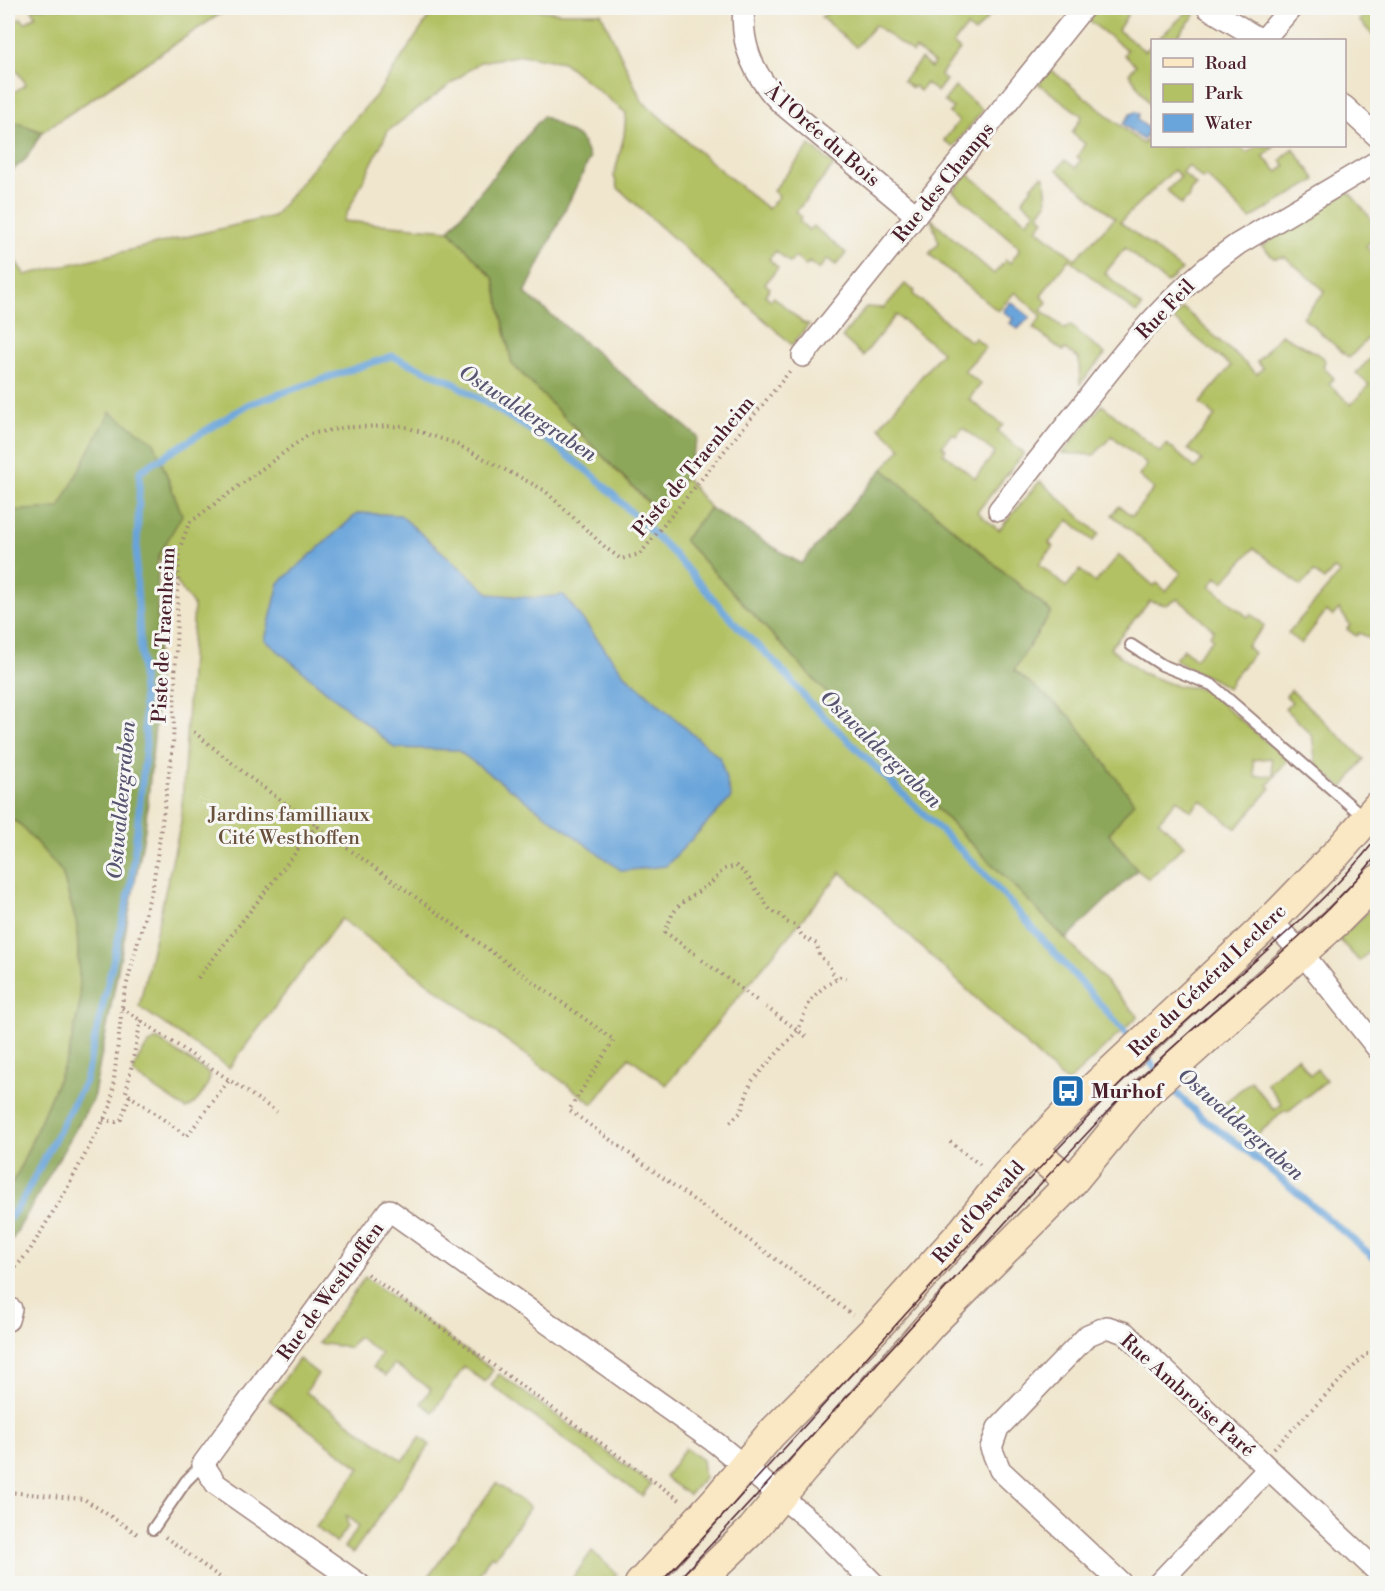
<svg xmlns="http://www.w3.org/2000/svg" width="1385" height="1591" font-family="'Libre Bodoni',serif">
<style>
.green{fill:#b2c164;stroke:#7e7048;stroke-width:1.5;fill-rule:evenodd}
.forest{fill:#8da75a;stroke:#6c6342;stroke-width:1.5}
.water{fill:#69a4da;stroke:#5a6282;stroke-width:1.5}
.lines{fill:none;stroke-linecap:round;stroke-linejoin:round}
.stream{stroke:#69a4da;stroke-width:7}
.lane-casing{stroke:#9d827c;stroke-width:14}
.street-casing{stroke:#9d827c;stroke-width:24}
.secondary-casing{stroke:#9d827c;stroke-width:33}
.path{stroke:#9d827c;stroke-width:4;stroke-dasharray:1.5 4.5;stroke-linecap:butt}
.lane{stroke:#fff;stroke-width:10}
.street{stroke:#fff;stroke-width:21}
.secondary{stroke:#fae7c3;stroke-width:30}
.tram{stroke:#4a1f2b;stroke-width:1.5}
.labels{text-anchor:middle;stroke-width:6;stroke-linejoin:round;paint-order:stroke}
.street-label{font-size:20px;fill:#4a1f2b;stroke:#f6f6f2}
.park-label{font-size:20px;fill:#69503c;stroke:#f6f6f2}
.poi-label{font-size:20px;font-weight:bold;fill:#4a1f2b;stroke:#f6f6f2;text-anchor:start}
.water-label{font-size:21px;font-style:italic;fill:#565471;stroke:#f6f6f2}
</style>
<rect width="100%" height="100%" fill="#f6f6f2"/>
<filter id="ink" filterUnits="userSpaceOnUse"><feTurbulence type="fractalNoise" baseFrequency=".0167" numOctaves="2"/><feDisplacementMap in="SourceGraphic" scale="12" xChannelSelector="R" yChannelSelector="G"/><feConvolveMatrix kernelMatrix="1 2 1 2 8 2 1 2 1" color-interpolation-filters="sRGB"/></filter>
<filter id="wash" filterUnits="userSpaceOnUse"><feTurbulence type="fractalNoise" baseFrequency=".008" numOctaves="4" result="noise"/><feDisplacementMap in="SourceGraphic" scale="24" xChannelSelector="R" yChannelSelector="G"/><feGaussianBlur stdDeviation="1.35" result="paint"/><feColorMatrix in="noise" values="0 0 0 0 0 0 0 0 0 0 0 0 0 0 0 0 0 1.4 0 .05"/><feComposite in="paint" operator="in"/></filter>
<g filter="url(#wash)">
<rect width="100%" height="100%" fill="#f0e6cd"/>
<path class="green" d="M31,8H229L42,132L13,121L8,113V96L26,84L12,64L8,66V27L21,18L25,23L36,16Z
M435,8H522L561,13H601L642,101L706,158L768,209L779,196L773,191L810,145L834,165L796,212L802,217L799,221L809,230L813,226L846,253L836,265L827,259L819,270L809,262L806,266L795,257L790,263L776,251L769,259L778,268L765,284L770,288L765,295L771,300L774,297L803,323L809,324L792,345L618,188L614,176L624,136L626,113L563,62L522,55L480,62L388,131L343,221L449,230L494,279L512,364L655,510L685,477L710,508L684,540L888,759L1066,939L1138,1016L1067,1083L841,872L666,1085L629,1057L593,1104L341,919L229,1068L139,1007L181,822L194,606L158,557L181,515L59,509L8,511V250L25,275L274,216L317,162L378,93Z
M836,8H985L992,13L975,33L967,27L953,44L960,50L940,75L946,80L937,92L926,83L920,91L914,86L912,88L903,81L921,59L931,68L934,63L916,49L913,53L875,25L856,47L821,17Z
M1099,8H1132L1118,30L1145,51L1152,45V108L1129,73L1136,65L1124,55L1127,50L1088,20Z
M1375,8H1377V40L1359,20Z
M1188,11L1195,15L1174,40H1157Z
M1050,69L1143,144L1152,133V146H1239L1247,153L1257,146H1275L1263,157L1278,172L1285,166L1281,160L1293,148L1316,180L1250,219L1206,176L1202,179L1188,165L1182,172L1196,185L1190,191L1189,197L1181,205L1167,190L1181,177L1174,170L1120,222L1182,270L1167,283L1125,248L1105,273L1142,307L1136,313L1069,259L1041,295L1047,302L1041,310L1065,329L1070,325L1105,354L1080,384L1079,359L1065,349L1063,351L1033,328L1042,316L1015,292L998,311L929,254L939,243L931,219L994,274L1006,260L1010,263L1019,251L1018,246L953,191L968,174L1027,222L1035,212L1022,201L1032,188L1031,187L1042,176L1045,178L1047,203L1039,214L1044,220L1037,229L1075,259L1115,218L1057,170L1065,160L1076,168L1081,160L1077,157L1085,144L1072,133L1082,116L1039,84Z
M955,87L983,110L953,147L944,140L959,121L949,113L953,108L944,101Z
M1349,192L1377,226V236L1366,246L1373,254L1377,250L1378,331L1376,330L1349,358L1303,317L1325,291L1285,257L1274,258L1262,246L1322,207Z
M905,284L915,291L913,294L971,342L975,338L986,347L964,371L981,384L969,399L1003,425L997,431L1024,453L977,512L999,530L1040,481L1099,534L1093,541L1069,520L1049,543L1053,547L1039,564L1066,587L1080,570L1095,583L1119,555L1154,586L1157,583L1166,591L1181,573L1112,515L1119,506L1132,516L1154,489L1139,476L1147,465L1112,436L1094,455L1062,453L1102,405L1160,452L1167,444L1195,468L1202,460L1188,449L1215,416L1200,403L1231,366L1173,319L1183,308L1257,374L1263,368L1257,362L1281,334L1323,357L1325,361L1323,367L1334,378L1329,384L1351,405L1369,385L1356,373L1377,352V644L1376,643L1377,641L1359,633L1356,636L1347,629L1350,625L1339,609L1333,616L1326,611L1301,644L1288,633L1340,573L1334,569L1324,580L1314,572L1301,586L1254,548L1223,582L1217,577L1210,586L1248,617L1251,614L1264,625L1263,628L1247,646L1254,653L1233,678L1228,689C1211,674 1192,674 1175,659L1184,649L1195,659L1213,639L1210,635L1214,630L1178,599L1166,605L1150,601L1110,648L1142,673L1177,686L1203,688L1288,760L1276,773H1273L1271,758L1253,760L1255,776L1276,775L1268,785L1271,788L1236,829L1201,800L1191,811L1177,799L1159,821L1184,845L1149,879L1137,870L1109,834L1071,717L1014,670L1051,612L883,469L901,448L879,427L942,352L896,315L863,356L842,337L866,307L884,308ZM963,428L995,453L975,478L943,453L946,449L942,446L952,433L956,436Z
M1291,690L1364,759L1343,788L1316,765L1312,735L1285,709L1292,702L1286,696Z
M8,817L21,825L62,872L77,925L80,1003L69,1054L18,1173L8,1189Z
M1377,903V958L1370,951L1359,961L1339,939Z
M157,1039L210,1074C210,1085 197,1105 186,1109L134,1074C133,1063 147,1043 157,1039Z
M1297,1057L1310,1075L1317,1069L1326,1081L1287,1112L1285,1110L1256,1136L1223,1104L1251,1081L1274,1110L1282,1104L1266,1083Z
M365,1277L493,1370L485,1382L464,1367L433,1412L421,1403L431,1389L394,1364L386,1376L373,1367L381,1354L358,1337L349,1348L339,1345L338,1346L318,1343Z
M299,1359L318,1374L306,1392L403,1461L420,1437L430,1445L353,1553L344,1547L359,1526L346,1516L348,1527L336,1543L316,1527L360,1468L269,1400Z
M499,1374L651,1484L642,1496L491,1385Z
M685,1448L702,1460L704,1478L689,1495L665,1477Z
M496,1483L530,1507L495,1557L491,1555L474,1583H424Z
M592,1551L617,1574L608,1583H569Z"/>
<path class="forest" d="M543,116L580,138L590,158L525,293L698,437L685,477L656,510L512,364L494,279L449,230Z
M13,121L42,132L26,159L8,174V124Z
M110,412L154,442L182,515L158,557L157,705L145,830L93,1099L8,1247V1189L18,1173L69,1054L80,1003L77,925L62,872L21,825L8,817V511L59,508Z
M883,469L1051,612L1014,670L1071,717L1134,802L1109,834L1137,870L1066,939L888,759L684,540L710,508L801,564Z"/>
<path class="water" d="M1135,112L1139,113L1138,120L1150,130L1143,140L1123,124L1130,114Z
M1011,302L1030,317L1018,329L1010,323L1013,319L1003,311Z
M358,513L400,515L490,594L535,598L564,595L624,674L720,758L731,798L666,866L622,871L457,750L395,748L265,640L279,583Z"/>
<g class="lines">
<path class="stream" d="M1142,1052L1158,1072
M1166,1083L1202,1118L1249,1152L1378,1261
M8,1220L22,1201L85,1081L131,885L146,745L136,569L140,471L249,404L392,356L450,381L552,443L595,477L673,553L740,629L778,665L809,702L980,869L1133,1041"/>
</g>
</g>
<g filter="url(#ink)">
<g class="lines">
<g class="lane-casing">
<path id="lane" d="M1131,645L1162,665L1212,685L1365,818
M153,1529L186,1481L203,1464"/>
</g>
<g class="street-casing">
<path id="street" d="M744,8C740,45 755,78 782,104L916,215
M1208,8L1261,40
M1263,40L1291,8
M1344,106L1378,137
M803,356L1083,8
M999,510C1029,472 1058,435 1088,398C1132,341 1178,285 1238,244L1378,161
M1271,921L1302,953L1378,1049
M8,1320L11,1309
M359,1584L216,1484L203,1464L389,1210L716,1443L813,1523L874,1584
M1122,1584L1000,1470L991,1448L998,1428L1088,1335L1107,1327L1125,1333L1378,1572
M1158,1584L1268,1469"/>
</g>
<g class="secondary-casing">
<path id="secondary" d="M1032,1149L1071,1183
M640,1584L718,1498L770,1435L873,1331L964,1230L1007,1175L1067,1113L1271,921L1338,852L1378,806
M696,1584L752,1530L805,1467L931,1324L1071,1183L1145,1093L1337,921L1378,880"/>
</g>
<path class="path" d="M194,732L253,780L614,1040L569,1110L853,1315
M695,954L665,932L672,915L679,905L712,882L724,869L736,866L745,873L771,911L782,916L786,922L795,925L803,937L817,944L819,955L829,965L836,979
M702,960L759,1002
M198,978L317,825
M766,1007L808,1038
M122,1008L277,1112
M141,1020L126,1093L187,1136L229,1080
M103,1120L116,1122L121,1119L130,1095
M730,1122L741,1112L751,1082L798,1030L807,1007L814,996L824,987L840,977L851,979
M950,1142L983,1167
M367,1274L681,1501
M8,1277L30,1250L65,1192L111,1106L123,998L153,885L173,746L179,550L189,523L309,434L349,427L403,426L454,443L544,490L606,548L621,559L640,554L790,371
M1274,1448L1366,1354H1378
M8,1492L84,1499L139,1535
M165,1537L229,1584"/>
<use href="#lane" class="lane"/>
<use href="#street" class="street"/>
<use href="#secondary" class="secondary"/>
<path class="tram" d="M659,1584C817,1417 965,1242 1126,1078C1207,995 1305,929 1378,837
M674,1584C772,1480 868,1374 964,1268C1020,1207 1075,1144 1133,1085C1212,1005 1307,942 1378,854"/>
</g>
</g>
<defs>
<g id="bus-square" transform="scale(1.725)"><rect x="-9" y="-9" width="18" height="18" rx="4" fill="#1f6fb2" stroke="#f6f6f2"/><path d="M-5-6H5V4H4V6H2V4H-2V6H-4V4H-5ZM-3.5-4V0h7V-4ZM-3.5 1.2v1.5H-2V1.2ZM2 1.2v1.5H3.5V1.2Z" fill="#fff"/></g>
</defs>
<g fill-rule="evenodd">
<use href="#bus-square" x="1068" y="1091"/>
</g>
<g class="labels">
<g class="street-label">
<text transform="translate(823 135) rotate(41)" y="7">À l'Orée du Bois</text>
<text transform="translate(943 182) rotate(-51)" y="7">Rue des Champs</text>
<text transform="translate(1165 309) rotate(-46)" y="7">Rue Feil</text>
<text transform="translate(693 466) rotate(-50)" y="7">Piste de Traenheim</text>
<text transform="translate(163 635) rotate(-87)" y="7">Piste de Traenheim</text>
<text transform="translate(1207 980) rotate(-44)" y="7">Rue du Général Leclerc</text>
<text transform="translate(978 1212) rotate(-49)" y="7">Rue d'Ostwald</text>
<text transform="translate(330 1291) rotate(-54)" y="7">Rue de Westhoffen</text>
<text transform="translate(1188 1395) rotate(42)" y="7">Rue Ambroise Paré</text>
</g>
<g class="park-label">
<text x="289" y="821">Jardins familliaux<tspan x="289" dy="23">Cité Westhoffen</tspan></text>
</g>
<g class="poi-label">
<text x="1091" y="1098">Murhof</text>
</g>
<g class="water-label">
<text transform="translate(528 413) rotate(33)" y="7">Ostwaldergraben</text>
<text transform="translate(881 749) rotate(44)" y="7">Ostwaldergraben</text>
<text transform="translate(121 800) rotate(-85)" y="7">Ostwaldergraben</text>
<text transform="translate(1241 1124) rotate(41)" y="7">Ostwaldergraben</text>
</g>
</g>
<rect width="1385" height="1591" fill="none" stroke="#f6f6f2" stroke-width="30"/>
<rect x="1151" y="39" width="195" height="108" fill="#f6f6f2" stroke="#b1a0a2" stroke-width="1.5"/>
<rect x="1163" y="58" width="30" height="9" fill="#fae7c3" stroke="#b1a0a2" stroke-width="1.5"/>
<text x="1205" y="69" font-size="18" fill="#4a1f2b">Road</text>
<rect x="1163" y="84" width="30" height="18" fill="#b2c164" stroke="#b1a0a2" stroke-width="1.5"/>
<text x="1205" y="99" font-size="18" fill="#4a1f2b">Park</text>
<rect x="1163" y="114" width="30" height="18" fill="#69a4da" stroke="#b1a0a2" stroke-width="1.5"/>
<text x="1205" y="129" font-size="18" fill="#4a1f2b">Water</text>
</svg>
